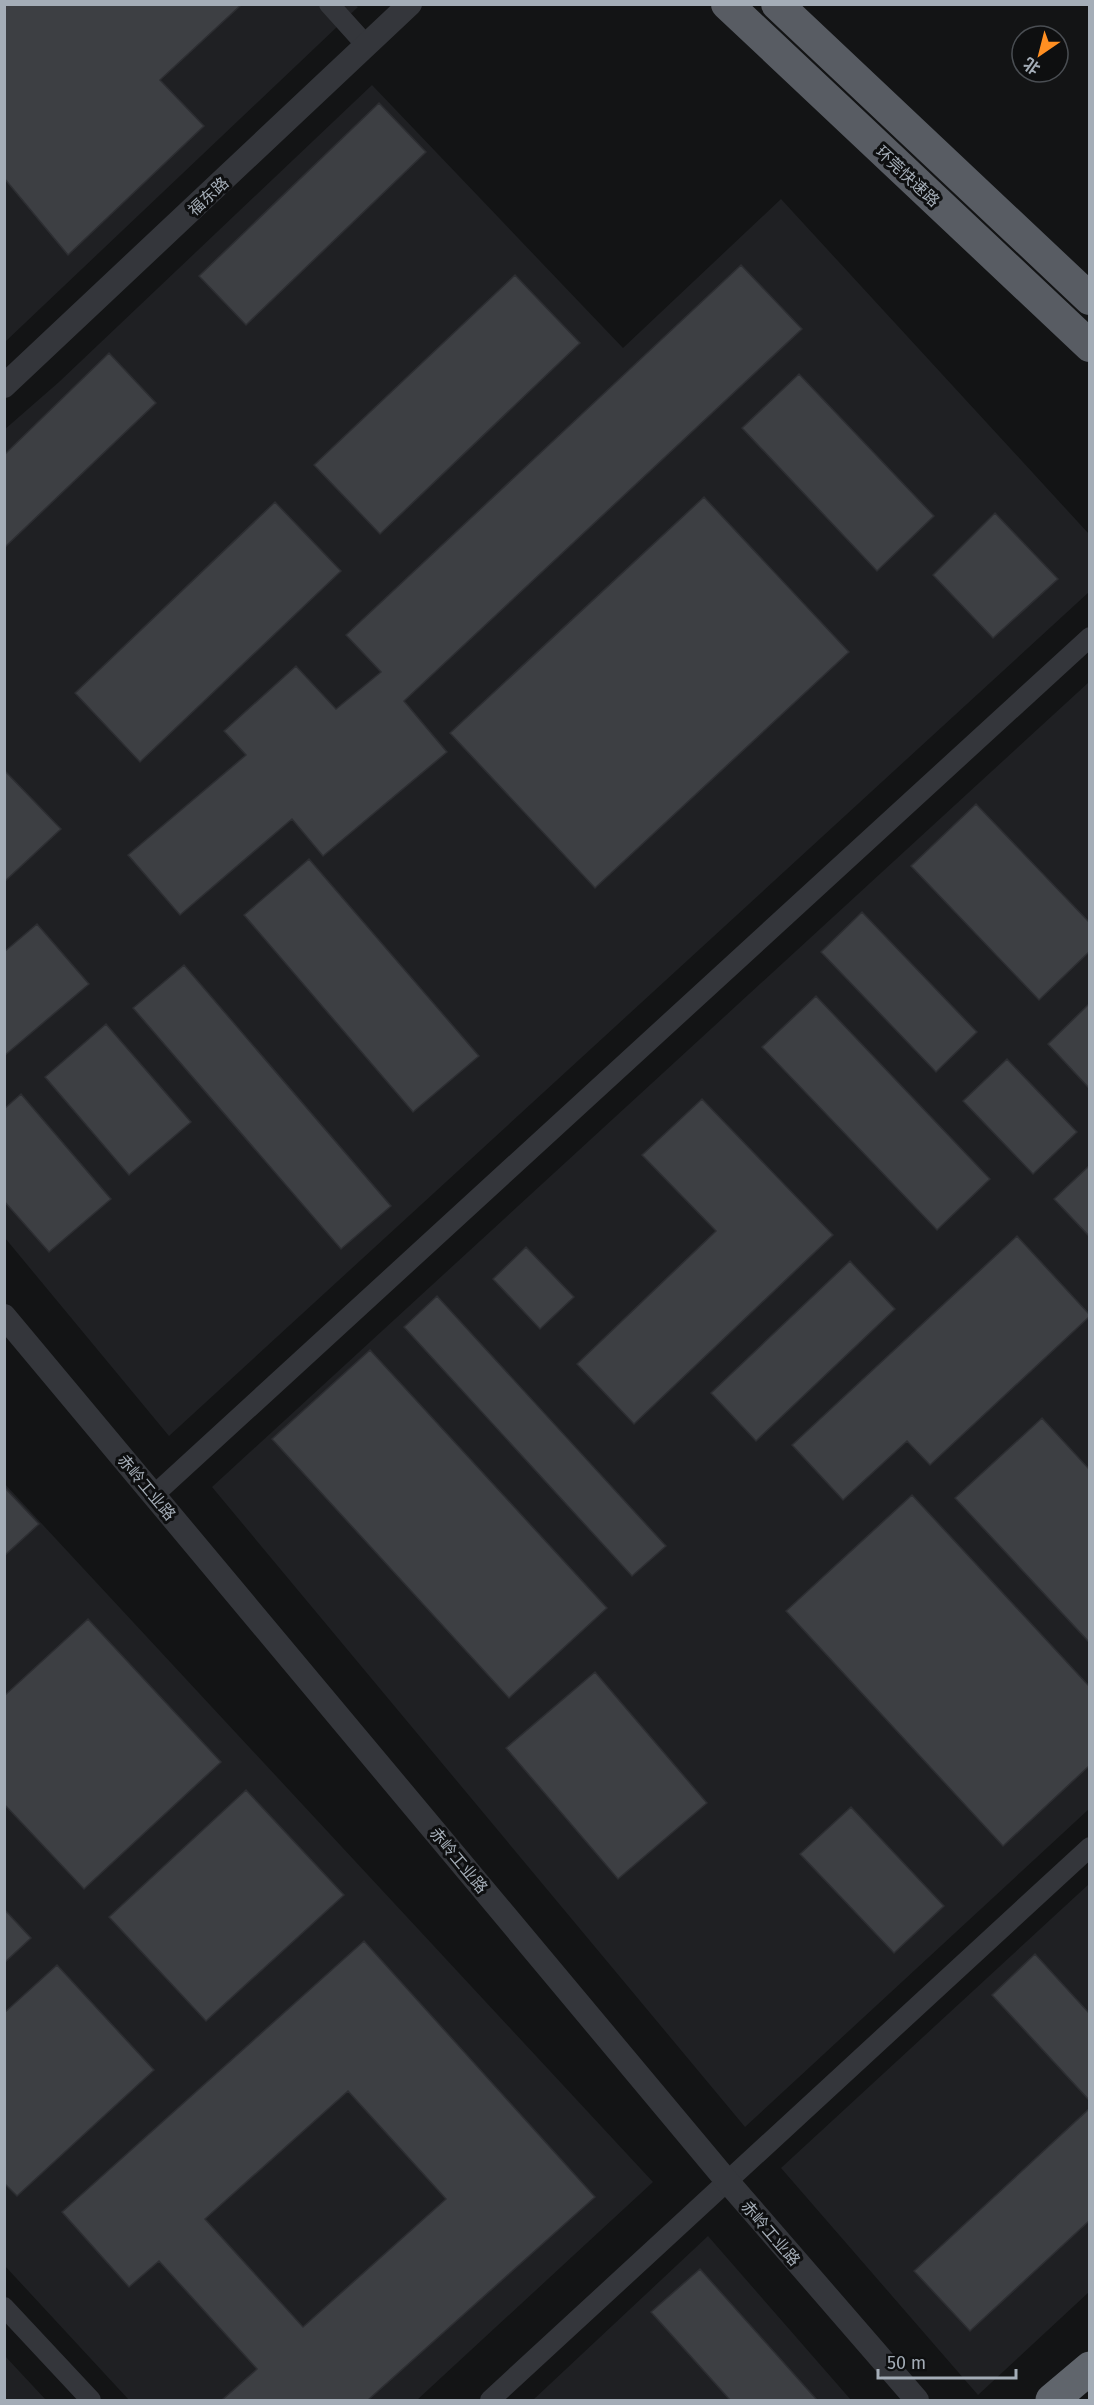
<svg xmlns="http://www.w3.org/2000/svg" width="1094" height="2405" font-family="'Fira Sans','Noto Sans SC',sans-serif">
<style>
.built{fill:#1f2023}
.building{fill:#3d3f43;stroke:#2d2e32;stroke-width:1.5;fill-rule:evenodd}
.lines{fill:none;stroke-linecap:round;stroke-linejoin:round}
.minor{stroke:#34363b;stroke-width:20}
.tertiary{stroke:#34363b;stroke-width:24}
.trunk{stroke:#585c63;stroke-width:32}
.motorway{stroke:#60656c;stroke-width:33}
.labels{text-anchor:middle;stroke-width:6;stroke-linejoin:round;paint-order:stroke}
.street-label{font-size:16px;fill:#a4adb7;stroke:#0e0f10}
</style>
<rect width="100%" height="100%" fill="#131415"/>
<path class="built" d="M5,5H355L358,7L5,342Z
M372,85L623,348L781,199L1089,534V592L169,1436L5,1238L4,430L59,382Z
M1089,682V1809L745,2127L212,1487Z
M4,1483L653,2182L417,2400H129L5,2266Z
M1089,1884V2292L978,2395L781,2168Z
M708,2236L851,2400H533Z
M4,2356H5L46,2400H5Z"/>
<path class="building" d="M4,4H242L160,80L204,126L68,255L4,178Z
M379,103L426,152L246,325L199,276Z
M741,265L802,329L404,701L447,752L323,856L292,819L180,915L128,855L246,755L224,731L296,666L336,709L381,672L346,635Z
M515,275L580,343L380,534L314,465Z
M109,353L156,403L4,548V455Z
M799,374L934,516L877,571L742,428Z
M704,497L849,652L595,888L450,733Z
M275,502L341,571L140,762L75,693Z
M995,513L1058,579L993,638L933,575Z
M4,770L61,829L4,882Z
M976,804L1089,922V952L1039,1000L911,866Z
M309,859L479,1056L413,1112L244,915Z
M862,912L977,1032L936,1072L821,952Z
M37,924L89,984L4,1056V952Z
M184,965L391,1206L341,1249L133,1008Z
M816,996L990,1179L937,1230L762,1047Z
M1089,1004V1088L1048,1044Z
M106,1024L191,1122L129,1175L45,1077Z
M1007,1059L1077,1132L1033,1174L963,1101Z
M21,1094L111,1199L49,1252L4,1201V1109Z
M702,1099L833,1235L634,1424L577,1364L716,1231L642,1155Z
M1089,1166V1236L1054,1199Z
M1017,1236L1089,1314V1317L930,1465L907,1441L843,1500L792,1445Z
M526,1247L574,1297L540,1329L493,1279Z
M850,1261L895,1309L756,1441L711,1393Z
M437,1296L666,1546L632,1576L404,1327Z
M370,1350L607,1608L509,1698L272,1439Z
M1042,1418L1089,1469V1642L955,1498Z
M4,1487L39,1524L4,1556Z
M912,1495L1089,1686V1766L1003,1846L786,1611Z
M88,1619L221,1762L84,1889L4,1804V1696Z
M595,1672L707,1803L618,1879L506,1748Z
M246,1790L344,1895L206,2021L109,1917Z
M851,1807L944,1906L894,1953L800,1854Z
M4,1909L31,1938L4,1963Z
M364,1941L595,2197L368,2400H222L257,2369L159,2261L129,2287L62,2212ZM348,2091L446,2199L303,2327L205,2219Z
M1035,1954L1089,2013V2100L992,1995Z
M57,1965L154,2070L17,2196L4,2183V2013Z
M1089,2109V2221L970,2331L914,2271Z
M700,2269L817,2400H730L651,2312Z"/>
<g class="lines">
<path class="minor" d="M329,4L366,45
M154,1495L1090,637
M4,2307L91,2400
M490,2400L1090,1847"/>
<path class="tertiary" d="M4,386L410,4
M4,1316L727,2181L917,2400"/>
<path class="trunk" d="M727,4L1090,346
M777,4L1090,299"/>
<path class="motorway" d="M1052,2400L1090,2368"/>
</g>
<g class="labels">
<g class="street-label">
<text transform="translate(908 176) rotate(43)" y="6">环莞快速路</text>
<text transform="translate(208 196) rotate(-43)" y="6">福东路</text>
<text transform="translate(147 1487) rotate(50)" y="6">赤岭工业路</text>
<text transform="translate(459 1860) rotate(50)" y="6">赤岭工业路</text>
<text transform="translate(771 2233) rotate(49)" y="6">赤岭工业路</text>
</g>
</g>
<rect width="1094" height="2405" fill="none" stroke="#a4adb7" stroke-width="12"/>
<g transform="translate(1040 54) rotate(215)"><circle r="28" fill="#0e0f10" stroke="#4a4e53" stroke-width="1.5"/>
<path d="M0-4.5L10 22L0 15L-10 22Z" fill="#ff8f22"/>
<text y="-9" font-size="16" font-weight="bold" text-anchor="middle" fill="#a4adb7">北</text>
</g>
<path d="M878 2369v9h138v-9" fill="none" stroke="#a4adb7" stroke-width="3"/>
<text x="887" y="2369" font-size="18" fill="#a4adb7" stroke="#0e0f10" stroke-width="4.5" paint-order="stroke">50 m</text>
</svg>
